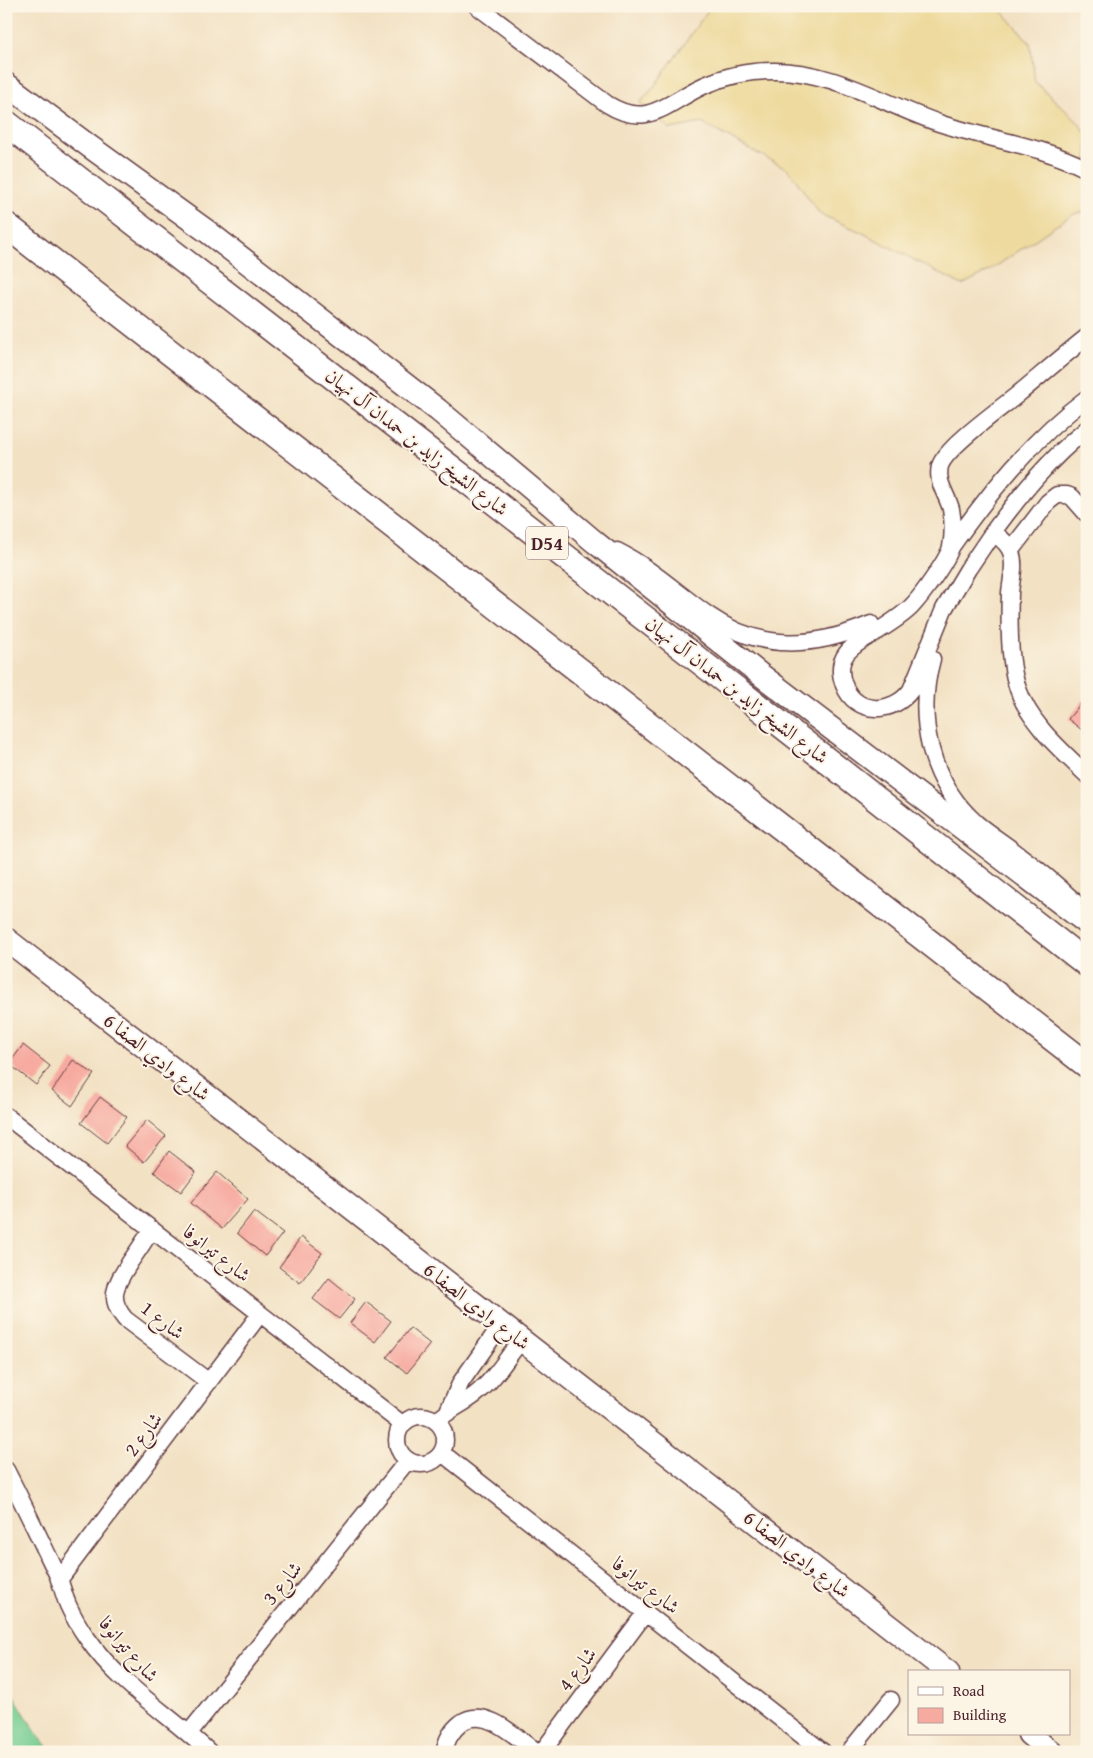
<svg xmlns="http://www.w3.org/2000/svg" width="1093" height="1758" font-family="'Gentium Book Plus',Amiri,serif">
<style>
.green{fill:#79cf94;stroke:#627760}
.sand{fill:#eeda9e;stroke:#9c7c64}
.building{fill:#f7aaa0}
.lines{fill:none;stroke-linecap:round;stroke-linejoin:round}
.street-casing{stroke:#633c42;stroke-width:19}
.secondary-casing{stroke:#633c42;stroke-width:25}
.primary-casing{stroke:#633c42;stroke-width:28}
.street{stroke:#fff;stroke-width:16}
.secondary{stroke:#fff;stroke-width:22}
.primary{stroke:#fff;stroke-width:25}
.labels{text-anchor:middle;stroke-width:4;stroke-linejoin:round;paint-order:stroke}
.shield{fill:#fcf5e5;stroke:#7f5f63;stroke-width:1}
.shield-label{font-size:19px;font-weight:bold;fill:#4a1f2b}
.street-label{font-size:20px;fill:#4a1f2b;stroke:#fcf5e5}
</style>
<rect width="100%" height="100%" fill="#fcf5e5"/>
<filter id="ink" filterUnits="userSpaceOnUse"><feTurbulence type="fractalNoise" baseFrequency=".02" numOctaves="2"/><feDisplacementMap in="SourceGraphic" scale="10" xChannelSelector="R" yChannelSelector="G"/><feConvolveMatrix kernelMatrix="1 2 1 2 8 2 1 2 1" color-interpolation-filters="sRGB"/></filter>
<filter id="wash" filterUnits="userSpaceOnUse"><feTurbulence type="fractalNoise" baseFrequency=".0096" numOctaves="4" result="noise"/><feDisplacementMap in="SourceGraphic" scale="20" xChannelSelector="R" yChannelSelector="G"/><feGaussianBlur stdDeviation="1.12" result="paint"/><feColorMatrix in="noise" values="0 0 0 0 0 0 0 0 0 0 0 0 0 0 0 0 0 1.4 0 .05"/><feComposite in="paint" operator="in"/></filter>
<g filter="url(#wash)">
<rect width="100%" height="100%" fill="#f2e1c3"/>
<path class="green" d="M6,1683L35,1731L51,1752H6Z"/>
<path class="sand" d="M711,6H998L1030,43L1035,82L1078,122L1087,135V211L1073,214L989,271L962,285L861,232L820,214L788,169L751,150L702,123L670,129L640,103L653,88Z"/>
<g id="blocks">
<path class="building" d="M1087,696V734L1068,719Z
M23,1045L50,1066L36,1085L9,1064Z
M73,1060L94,1074L72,1106L52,1091Z
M100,1097L127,1117L107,1143L81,1123Z
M147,1120L166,1136L144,1162L125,1146Z
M169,1151L196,1172L181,1192L154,1172Z
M217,1172L248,1199L222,1229L191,1203Z
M254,1211L283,1233L265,1256L237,1233Z
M301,1237L322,1253L300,1283L279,1267Z
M329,1278L355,1299L339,1319L313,1299Z
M366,1302L391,1321L375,1342L350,1323Z
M410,1328L430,1344L407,1373L387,1357Z"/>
</g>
</g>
<g filter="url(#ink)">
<use href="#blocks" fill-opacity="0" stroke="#633c42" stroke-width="1"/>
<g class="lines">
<g class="street-casing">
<path id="street" d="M477,6L607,104C648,130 668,102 703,86C725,76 750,71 773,71C833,70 887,106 942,124C992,140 1039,145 1087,169
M1087,337C1063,356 1040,376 1017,395C1000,409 946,447 940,466C936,483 947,494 951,509C953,520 953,536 951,547C948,559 921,597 911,607C902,616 889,624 878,631C857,643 832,654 844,685C856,716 894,714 911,690L944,609L968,569L993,532C1000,538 1008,543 1011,552C1016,565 1011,580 1010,593C1009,621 1009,664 1018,689C1030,724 1061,750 1087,775
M988,542L993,532C1021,494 1049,459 1087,429
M951,547C990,492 1032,439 1087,398
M1011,550L1048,502L1057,495H1067L1072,497L1087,514
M617,551C651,568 677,593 708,615C761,652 814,648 871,624
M932,659C916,717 929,781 976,823C989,834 1005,844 1019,855C1038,869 1057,885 1074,901
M6,1116L402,1424
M152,1229C145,1240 138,1251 130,1262C117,1283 106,1297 125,1319L209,1382
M448,1411L461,1382L501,1325
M397 1440a24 24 0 1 1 48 0a24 24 0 1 1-48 0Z
M437,1421C450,1409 462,1405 476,1394C494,1380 507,1358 521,1340
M442,1453L823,1752
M6,1470C24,1505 41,1541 58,1576C62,1586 64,1596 68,1605C73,1616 80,1628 87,1638C120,1686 168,1713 209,1752
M59,1580L260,1314
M189,1733L408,1460
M444,1752C447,1739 451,1731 461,1723C485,1705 517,1738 536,1752
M542,1752L646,1612
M849,1752L891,1700"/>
</g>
<g class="secondary-casing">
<path id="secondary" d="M6,84L89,146L208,232L438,410L596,543L761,675L1087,923
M6,939L948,1672
M1029,1734L1051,1752"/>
</g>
<g class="primary-casing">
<path id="primary" d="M6,123L737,690L1087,964
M6,225L1087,1065"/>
</g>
<use href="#street" class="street"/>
<use href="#secondary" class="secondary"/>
<use href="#primary" class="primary"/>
</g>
</g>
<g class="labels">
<rect class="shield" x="526" y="526.5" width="42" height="33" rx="4"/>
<g class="shield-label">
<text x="547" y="550">D54</text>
</g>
<g class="street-label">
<text transform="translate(417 442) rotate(38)" y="7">شارع الشيخ زايد بن حمدان آل نهيان</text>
<text transform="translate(737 690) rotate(38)" y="7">شارع الشيخ زايد بن حمدان آل نهيان</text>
<text transform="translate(157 1057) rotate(38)" y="7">شارع وادي الصفا 6</text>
<text transform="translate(217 1253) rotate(38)" y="7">شارع تيرانوفا</text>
<text transform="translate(477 1306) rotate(38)" y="7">شارع وادي الصفا 6</text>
<text transform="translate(163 1320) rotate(38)" y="7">شارع 1</text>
<text transform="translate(143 1434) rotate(-53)" y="7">شارع 2</text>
<text transform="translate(797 1554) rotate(38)" y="7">شارع وادي الصفا 6</text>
<text transform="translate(282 1583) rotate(-51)" y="7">شارع 3</text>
<text transform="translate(646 1585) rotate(38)" y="7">شارع تيرانوفا</text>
<text transform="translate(129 1649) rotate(49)" y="7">شارع تيرانوفا</text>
<text transform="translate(577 1669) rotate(-53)" y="7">شارع 4</text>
</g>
</g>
<rect width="1093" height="1758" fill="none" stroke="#fcf5e5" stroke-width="25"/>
<rect x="908" y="1670" width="162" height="65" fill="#fcf5e5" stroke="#b59f9b"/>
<rect x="918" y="1687" width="25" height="8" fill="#ffffff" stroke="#b59f9b"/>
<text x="953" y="1696" font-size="15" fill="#4a1f2b">Road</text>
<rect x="918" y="1708" width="25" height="15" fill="#f7aaa0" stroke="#b59f9b"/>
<text x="953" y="1720" font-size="15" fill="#4a1f2b">Building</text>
</svg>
